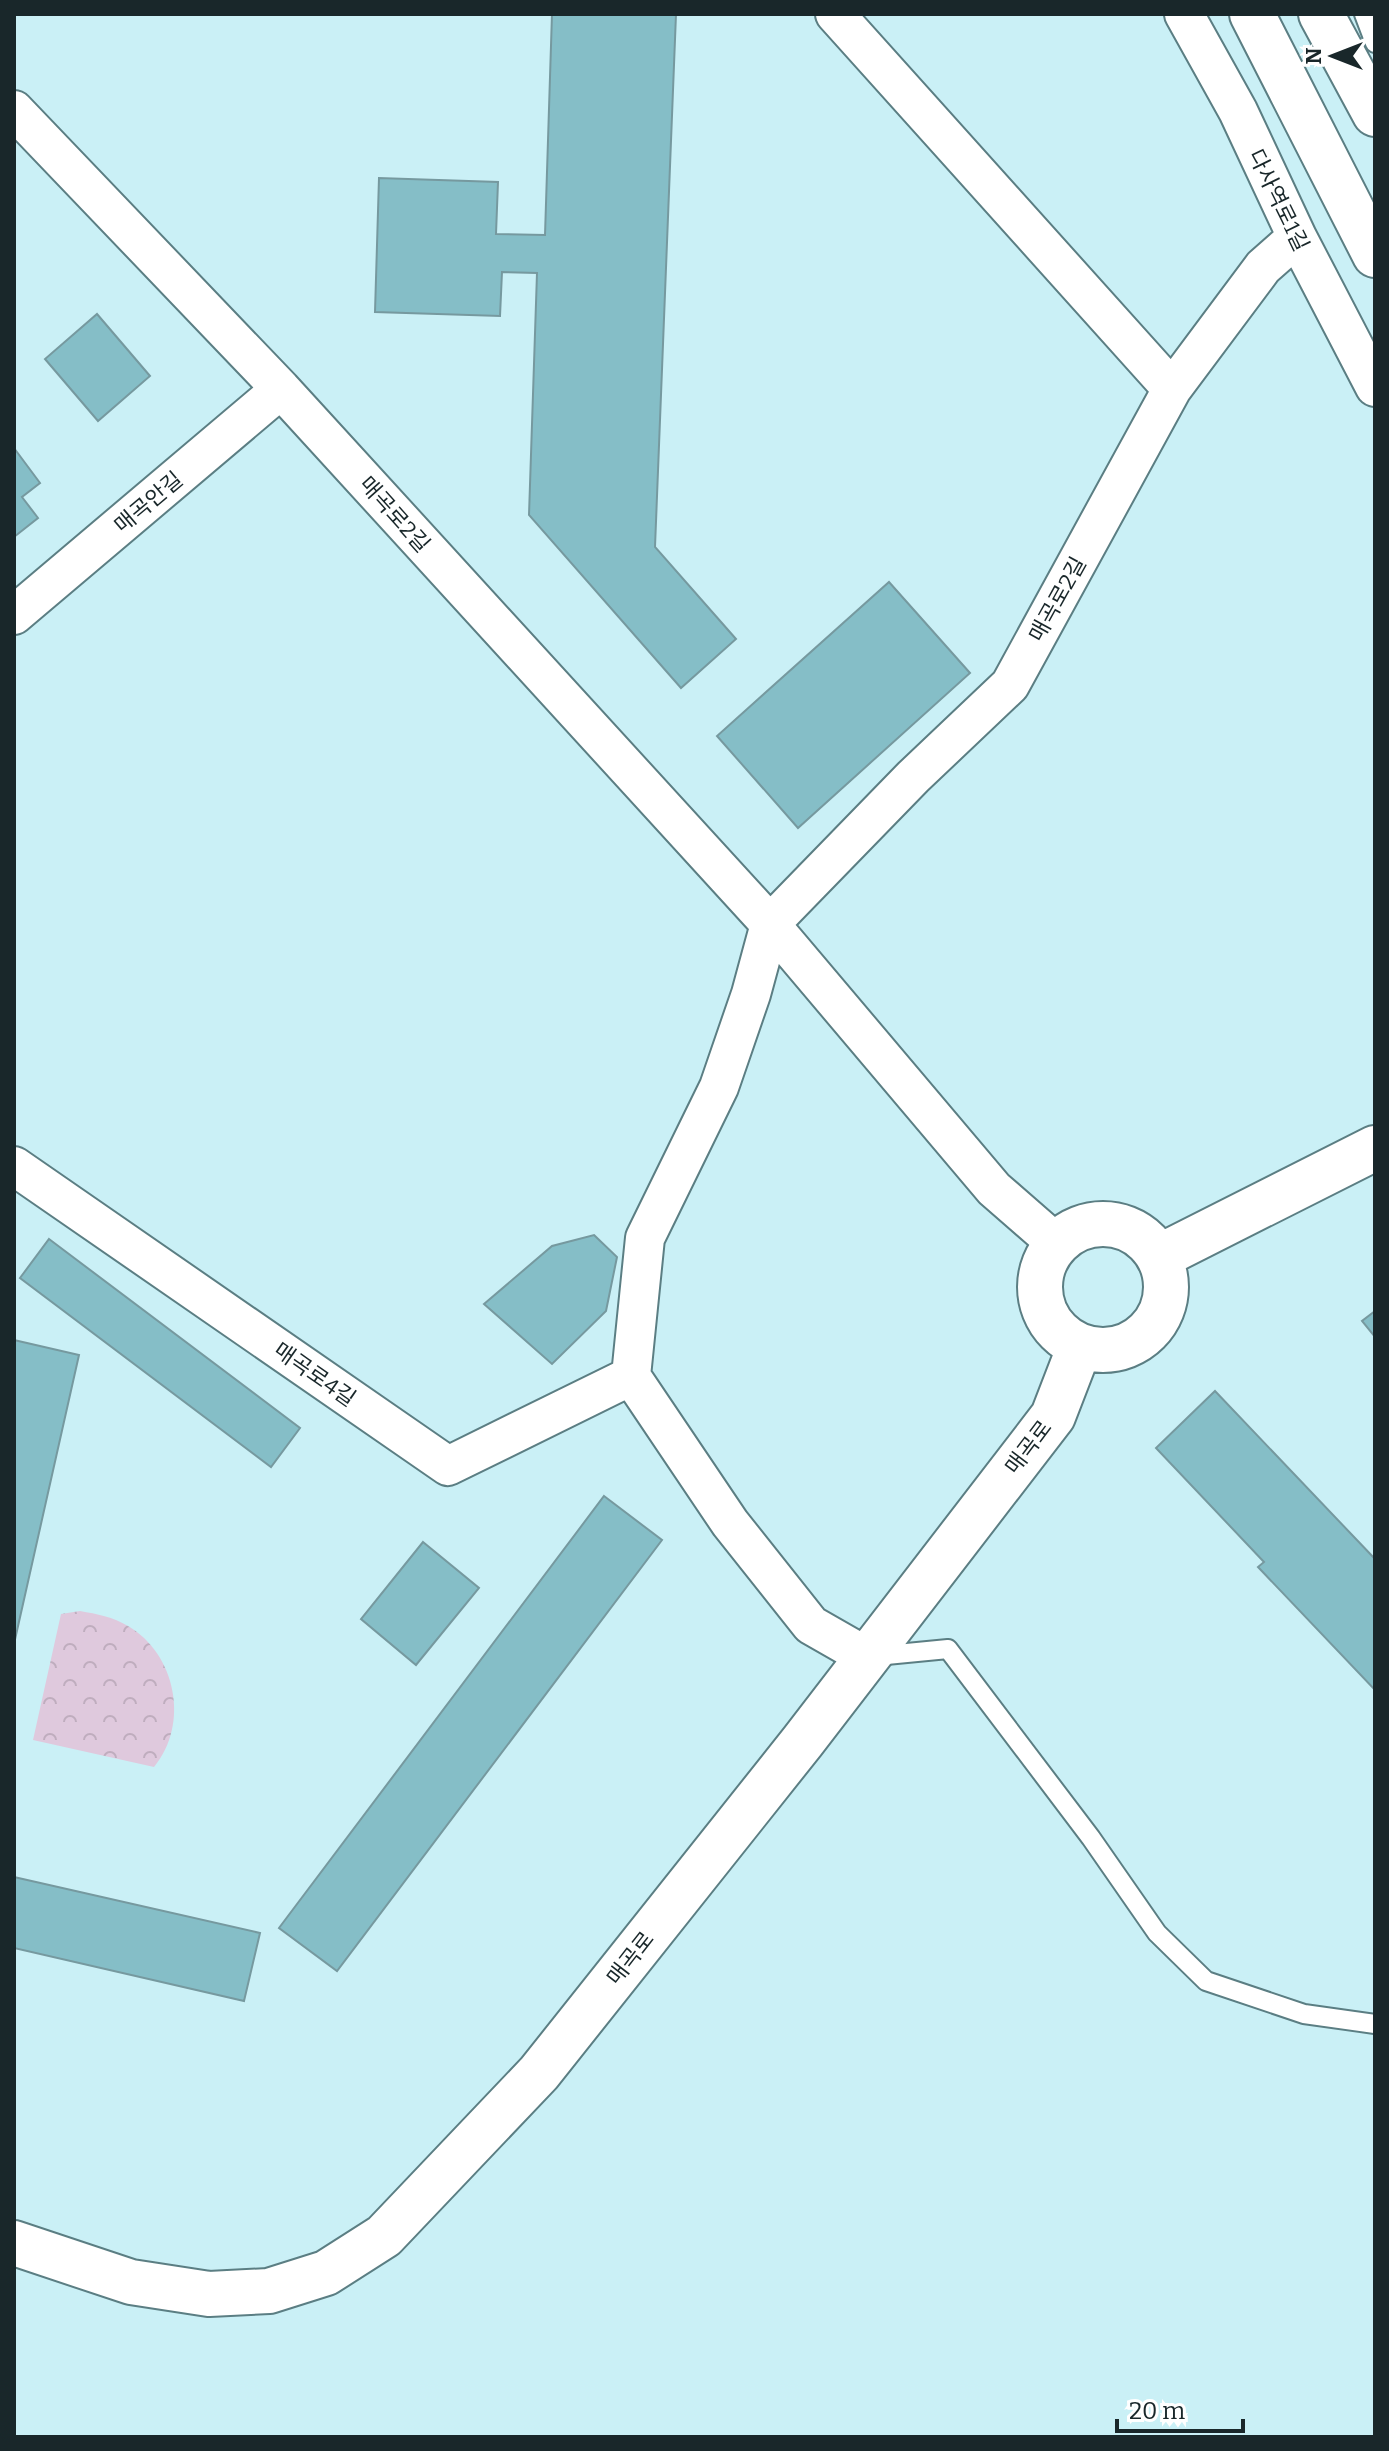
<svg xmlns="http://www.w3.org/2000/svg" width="1389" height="2451" font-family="Bitter,'Noto Sans KR',serif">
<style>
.park{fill:url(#park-crowns)}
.building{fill:#85bec7;stroke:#76999f;stroke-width:2}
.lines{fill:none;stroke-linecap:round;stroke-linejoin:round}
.lane-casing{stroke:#5b7e83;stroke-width:22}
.street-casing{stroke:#5b7e83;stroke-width:42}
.secondary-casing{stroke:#5b7e83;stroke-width:48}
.primary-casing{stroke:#5b7e83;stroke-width:48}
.lane{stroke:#fff;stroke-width:18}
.street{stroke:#fff;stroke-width:38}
.secondary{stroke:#fff;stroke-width:44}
.primary{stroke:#fff;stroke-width:44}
.labels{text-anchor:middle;stroke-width:6;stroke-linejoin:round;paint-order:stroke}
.street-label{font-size:22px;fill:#19272a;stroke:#fff}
</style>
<defs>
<pattern id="park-crowns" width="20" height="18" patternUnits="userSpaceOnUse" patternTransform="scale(2)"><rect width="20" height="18" fill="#dfc9dd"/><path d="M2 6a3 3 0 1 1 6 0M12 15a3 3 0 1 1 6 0" fill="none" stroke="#bfadbe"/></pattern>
</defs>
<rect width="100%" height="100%" fill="#caf0f6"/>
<path class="park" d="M80,1611C97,1614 113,1617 128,1626C176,1654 190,1724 154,1767L33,1740L61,1614Z"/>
<path class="building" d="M552,14H676L655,547L736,639L681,688L529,515L537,273L502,272L500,316L375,312L379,178L498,182L496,234L545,235Z
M97,314L150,376L98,421L45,359Z
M14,448L40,483L22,497L38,518L14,537Z
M889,582L970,673L798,828L717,736Z
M594,1235L617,1257L606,1311L552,1364L484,1304L552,1246Z
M49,1239L300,1428L271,1467L20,1278Z
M1375,1311V1337L1362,1321Z
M14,1340L79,1355L14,1644Z
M1215,1391L1375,1559V1690L1258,1567L1264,1562L1156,1448Z
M604,1496L662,1540L337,1971L279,1928Z
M423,1542L479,1588L416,1665L361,1619Z
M14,1877L260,1933L244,2001L14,1948Z"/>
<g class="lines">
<g class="lane-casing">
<path id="lane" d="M1364,14L1375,43
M876,1656L948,1649L1091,1838L1157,1933L1206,1981L1304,2014L1375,2024"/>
</g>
<g class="street-casing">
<path id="street" d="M835,14L1172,389
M1184,14L1238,111L1297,237L1375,387
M14,110L281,389L770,924L994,1189L1056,1243
M14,615L281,389
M14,1166L448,1466L631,1376L730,1523L811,1625L867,1657
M631,1376L645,1238L719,1087L751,994L770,924L913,777L1010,685L1172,389L1263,267L1297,237"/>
</g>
<g class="secondary-casing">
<path id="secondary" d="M1040 1287a63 63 0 1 1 126 0a63 63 0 1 1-126 0Z
M1159,1257L1375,1148
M14,2243L131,2282L209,2294L269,2291L326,2273L384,2236L539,2073L803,1741L1053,1416L1080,1346"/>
</g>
<g class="primary-casing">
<path id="primary" d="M1252,14L1375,255
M1321,14L1375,114"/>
</g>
<use href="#lane" class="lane"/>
<use href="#street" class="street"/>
<use href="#secondary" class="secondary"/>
<use href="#primary" class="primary"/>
</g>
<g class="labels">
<g class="street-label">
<text transform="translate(1279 200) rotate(64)" y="8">다사역로1길</text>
<text transform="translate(148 502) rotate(-40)" y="8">매곡안길</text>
<text transform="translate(395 514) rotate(48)" y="8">매곡로2길</text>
<text transform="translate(1057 599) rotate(-61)" y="8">매곡로2길</text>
<text transform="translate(315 1374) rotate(35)" y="8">매곡로4길</text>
<text transform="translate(1028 1447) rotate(-53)" y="8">매곡로</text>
<text transform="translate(630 1958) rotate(-52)" y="8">매곡로</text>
</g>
</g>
<rect width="1389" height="2451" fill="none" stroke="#19272a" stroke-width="32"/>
<g transform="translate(1333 56) rotate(270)" stroke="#ffffff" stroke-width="6" paint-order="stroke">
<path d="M0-6L14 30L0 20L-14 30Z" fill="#19272a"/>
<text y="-12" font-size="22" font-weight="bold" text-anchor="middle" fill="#19272a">N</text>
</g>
<path d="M1117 2419v12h126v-12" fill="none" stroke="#19272a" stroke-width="4"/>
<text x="1129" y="2419" font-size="24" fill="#19272a" stroke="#ffffff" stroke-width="6" paint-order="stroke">20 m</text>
</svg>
